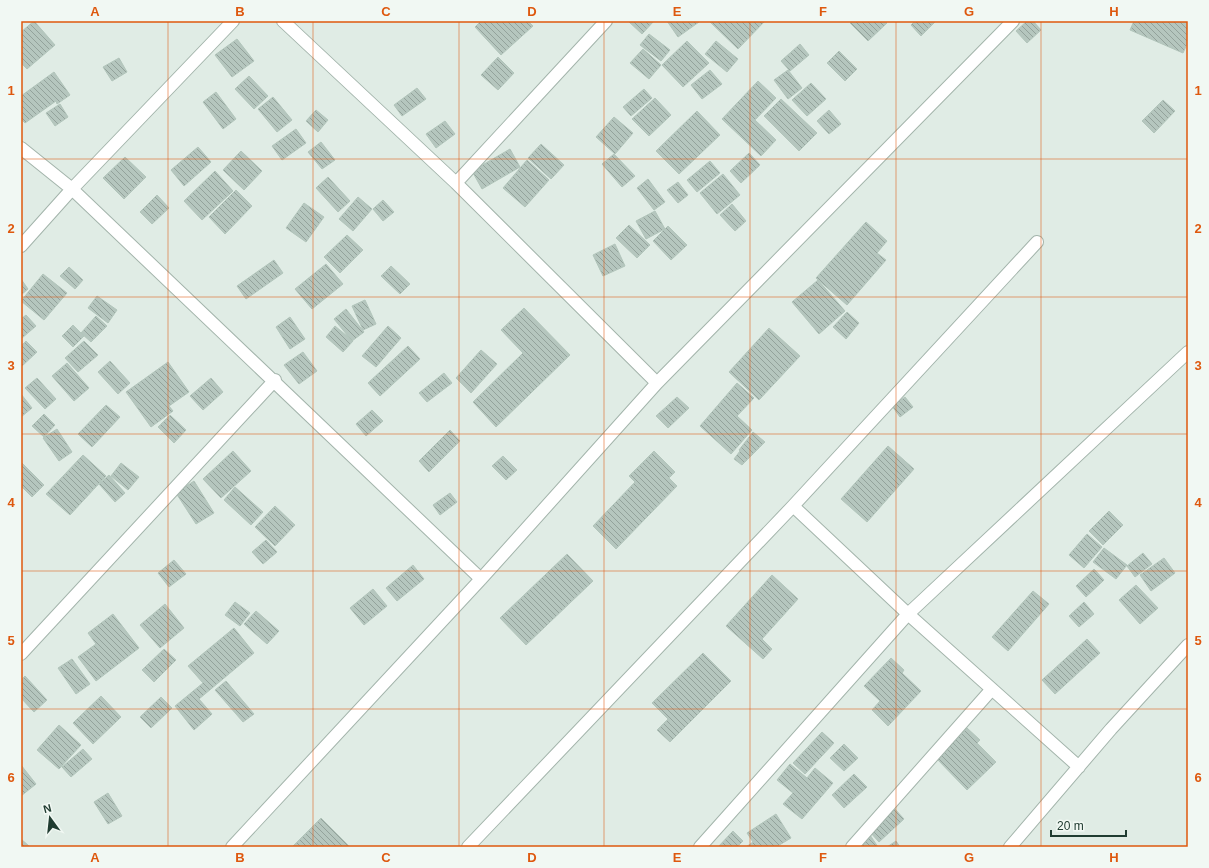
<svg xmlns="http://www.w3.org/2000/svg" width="1209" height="868" font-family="Helvetica,sans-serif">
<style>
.building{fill:url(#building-back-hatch);stroke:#b2c5bb}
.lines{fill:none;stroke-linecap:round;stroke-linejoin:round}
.minor-casing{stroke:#a3b4ab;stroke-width:14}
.minor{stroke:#fff;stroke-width:12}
.grid{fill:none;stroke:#de580e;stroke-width:1;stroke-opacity:0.55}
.neatline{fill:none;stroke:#de580e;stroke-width:1.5}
.grid-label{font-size:13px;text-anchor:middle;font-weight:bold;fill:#de580e}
</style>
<defs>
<pattern id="building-back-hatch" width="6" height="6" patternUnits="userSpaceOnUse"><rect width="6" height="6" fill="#b5c6be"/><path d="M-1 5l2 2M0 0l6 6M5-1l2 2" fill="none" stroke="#93a29b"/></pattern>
</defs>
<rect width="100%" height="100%" fill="#e0ece5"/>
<path class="building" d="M34,21L55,45L27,69L21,63V32Z
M481,21H528L533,26L501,55L475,27Z
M628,21H654L642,34Z
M667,21H698L699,22L678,37Z
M709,21H765L738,49Z
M853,21H885L887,23L868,41L850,23Z
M915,21H936L921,36L911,25Z
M1027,21H1033L1041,30L1027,43L1016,31Z
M1134,21H1188V42L1183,53L1130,30Z
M649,34L670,50L661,61L640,45Z
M237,39L254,61L232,77L215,55Z
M687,41L709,63L683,87L662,65Z
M716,41L738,59L727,72L705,54Z
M800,44L809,55L790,71L781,61Z
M643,49L661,65L649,79L630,63Z
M839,51L857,69L845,81L827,63Z
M498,57L514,73L498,90L481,75Z
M119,58L127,72L112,81L103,67Z
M710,70L722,84L702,99L691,85Z
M788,70L802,88L788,99L774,80Z
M54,72L70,95L57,104L56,101L25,123L21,119V96Z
M249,76L268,96L254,109L235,89Z
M758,81L776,98L755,120L776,140L761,156L722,119Z
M811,83L826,99L807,116L792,100Z
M417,88L426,99L402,116L394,105Z
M644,89L652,98L631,116L623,107Z
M216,92L236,119L223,129L203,102Z
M273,97L292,120L277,132L258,109Z
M655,98L671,115L649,136L632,119Z
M781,99L817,133L799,151L764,116Z
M1163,100L1175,111L1154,133L1142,121Z
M60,104L68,117L55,126L46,113Z
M316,110L328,120L318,132L306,121Z
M829,110L841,124L829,134L817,121Z
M697,111L720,135L679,174L656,151Z
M614,117L633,133L615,154L596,137Z
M445,121L455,134L436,148L426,134Z
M296,129L306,143L282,160L272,146Z
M321,142L335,160L322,169L308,152Z
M541,144L564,165L551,179L528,158Z
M198,147L211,162L184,186L171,170Z
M510,149L520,167L482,189L472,171Z
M241,151L262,171L244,190L223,170Z
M749,153L760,165L741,183L730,171Z
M614,154L635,176L622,187L602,164Z
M125,157L146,177L124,199L103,178Z
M527,160L549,180L525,207L503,188Z
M710,161L720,173L697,192L687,180Z
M215,171L233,191L202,220L184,201Z
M723,174L740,195L717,214L700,193Z
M328,177L350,201L338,212L316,188Z
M648,179L665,202L654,210L637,188Z
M678,182L688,195L678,203L667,190Z
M236,190L252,206L225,234L209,217Z
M157,195L169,208L152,224L140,212Z
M358,197L372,209L353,231L339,219Z
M383,200L394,212L383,221L373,209Z
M304,203L324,217L306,242L286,228Z
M732,204L746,221L735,231L720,215Z
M655,211L665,229L646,239L636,221Z
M866,222L887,241L877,253L886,260L847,305L816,278Z
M629,225L650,245L637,258L616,238Z
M668,226L687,245L671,260L653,241Z
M347,235L363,250L340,273L324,257Z
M615,244L625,266L603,276L593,255Z
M274,260L283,273L246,299L237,286Z
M326,264L343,284L312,309L295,289Z
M391,266L410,284L400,294L381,276Z
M69,267L83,280L75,289L60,276Z
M43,274L67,293L44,320L21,301Z
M21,279L28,289L21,295Z
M818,280L845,311L819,334L792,302Z
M97,296L117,310L108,323L88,308Z
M365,300L376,324L363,330L352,306Z
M524,308L570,355L496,427L473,402L523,353L501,330Z
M346,309L364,332L352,341L334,319Z
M847,312L859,323L846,339L833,327Z
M26,315L36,326L22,338L21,319Z
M96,316L107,326L91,342L81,333Z
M290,317L305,339L290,349L276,327Z
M73,325L84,336L73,347L62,336Z
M335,326L353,341L343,352L326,337Z
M388,326L401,338L376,367L362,356Z
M769,328L800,356L759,400L729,372Z
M26,341L37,352L21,367V346Z
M84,341L98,355L78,372L65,358Z
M408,346L420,359L380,396L368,383Z
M481,350L497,364L471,393L456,378Z
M303,352L317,371L299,384L284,365Z
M110,361L130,383L118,394L98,372Z
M168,362L189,392L169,406L173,411L151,427L126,392Z
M67,363L89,388L74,401L52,376Z
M444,373L452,383L427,402L419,393Z
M37,378L56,399L45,409L25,388Z
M211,378L223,392L203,410L190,396Z
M737,383L754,398L737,416L752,430L731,454L700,426Z
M21,394L32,408L21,417Z
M677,397L689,408L668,428L656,416Z
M905,397L913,407L900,417L892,406Z
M106,405L120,417L92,447L78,434Z
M372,410L383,421L366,436L356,424Z
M44,414L55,425L44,437L32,426Z
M170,415L186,430L174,443L158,427Z
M57,429L72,452L59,461L43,438Z
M450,430L460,441L429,472L419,461Z
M753,432L765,442L742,465L734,459L740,451L739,450Z
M888,446L914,469L867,522L841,499Z
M233,451L251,471L221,498L203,479Z
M654,451L675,472L669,478L677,486L616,549L593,526L635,482L629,476Z
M83,455L106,476L70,515L46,494Z
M503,456L517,470L506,480L492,466Z
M21,462L44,485L32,497L21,486Z
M121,463L139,477L128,490L111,476Z
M109,475L125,493L115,502L99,484Z
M194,481L214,513L196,524L176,493Z
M235,487L263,512L251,525L224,500Z
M450,493L457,502L440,515L433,505Z
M275,506L295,525L275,546L255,527Z
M1109,511L1123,525L1103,545L1089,531Z
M1087,534L1102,547L1084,568L1069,555Z
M266,540L277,552L263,564L252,552Z
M1104,548L1127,565L1116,579L1093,562Z
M1143,553L1152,564L1135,577L1127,566Z
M567,554L593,581L526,645L500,618Z
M1164,558L1175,573L1151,591L1140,575Z
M174,560L186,574L169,587L158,573Z
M413,565L424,579L397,601L386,588Z
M1094,569L1104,580L1086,597L1076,586Z
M772,575L798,599L762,639L772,649L763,659L726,626Z
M1136,585L1158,608L1140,624L1119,600Z
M373,589L387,606L364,625L350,608Z
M1033,591L1049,604L1008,651L992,637Z
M235,602L250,613L240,626L225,615Z
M1084,602L1094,614L1079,627L1069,616Z
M165,604L184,628L160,648L140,625Z
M256,611L279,631L267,644L244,624Z
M113,614L139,648L96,681L78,657L96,644L88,633Z
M234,628L254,653L199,699L212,714L194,730L175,706L203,683L188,666Z
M1087,639L1100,653L1055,694L1042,680Z
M164,649L176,660L154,682L142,670Z
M703,653L731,681L670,742L657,730L668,719L652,703Z
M891,658L904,670L902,673L921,691L888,726L872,710L880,701L864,686Z
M72,659L90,684L76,694L58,668Z
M25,676L47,700L34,712L21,698V680Z
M226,681L254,714L243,722L215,690Z
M101,696L121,717L93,744L73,723Z
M161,697L172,708L151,728L140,717Z
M59,725L81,745L59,769L37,750Z
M967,728L980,740L977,743L996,762L967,790L936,758Z
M822,732L834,743L805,774L793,763Z
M844,744L858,758L844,771L830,758Z
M83,749L92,759L71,777L62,767Z
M790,764L807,778L815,768L833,783L802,819L783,804L793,793L777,780Z
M21,765L36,784L21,796Z
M854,774L867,787L844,808L832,795Z
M108,793L122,816L108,824L94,802Z
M894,808L904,819L879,842L869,831Z
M776,814L791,838L776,847H746L753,842L747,833Z
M321,818L350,847H292Z
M733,831L743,841L737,847H718Z
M870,835L878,847H852Z
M21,839L29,846L28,847H21Z
M896,841L900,847H887Z"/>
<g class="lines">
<g class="minor-casing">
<path id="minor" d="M283,21L456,183L657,383
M21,148L72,189L481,579
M456,183L606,21
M21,246L72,189L233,21
M793,506L908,614L1079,767
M21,654L275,380
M232,847L481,579L657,383L1013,21
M468,847L793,506L1037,242
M700,847L908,614L1188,352
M852,847L992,689
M1010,847L1111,729L1188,645"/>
</g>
<use href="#minor" class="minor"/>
</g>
<path class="grid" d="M168,21V847M313,21V847M459,21V847M604,21V847M750,21V847M896,21V847M1041,21V847M21,159H1188M21,297H1188M21,434H1188M21,571H1188M21,709H1188"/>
<rect width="1209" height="868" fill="none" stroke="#f1f8f3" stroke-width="44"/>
<g transform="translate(50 818) rotate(345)" stroke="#f1f8f3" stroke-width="3" paint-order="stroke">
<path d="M0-3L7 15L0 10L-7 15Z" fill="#203c31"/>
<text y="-6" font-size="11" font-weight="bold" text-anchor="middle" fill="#203c31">N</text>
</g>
<path d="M1051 830v6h75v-6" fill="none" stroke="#203c31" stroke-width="2"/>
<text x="1057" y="830" font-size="12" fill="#203c31" stroke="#f1f8f3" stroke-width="3" paint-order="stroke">20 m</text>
<rect x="22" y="22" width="1165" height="824" class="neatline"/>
<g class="grid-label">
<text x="95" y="16">A</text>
<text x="240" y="16">B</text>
<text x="386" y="16">C</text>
<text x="532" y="16">D</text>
<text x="677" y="16">E</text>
<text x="823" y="16">F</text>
<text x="969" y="16">G</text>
<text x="1114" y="16">H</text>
<text x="11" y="95">1</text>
<text x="1198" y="95">1</text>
<text x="11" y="233">2</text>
<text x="1198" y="233">2</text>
<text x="11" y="370">3</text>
<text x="1198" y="370">3</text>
<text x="11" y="507">4</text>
<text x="1198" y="507">4</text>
<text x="11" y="645">5</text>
<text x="1198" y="645">5</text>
<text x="11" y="782">6</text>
<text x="1198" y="782">6</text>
<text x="95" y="862">A</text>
<text x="240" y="862">B</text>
<text x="386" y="862">C</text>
<text x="532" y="862">D</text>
<text x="677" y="862">E</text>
<text x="823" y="862">F</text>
<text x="969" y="862">G</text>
<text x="1114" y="862">H</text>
</g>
</svg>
